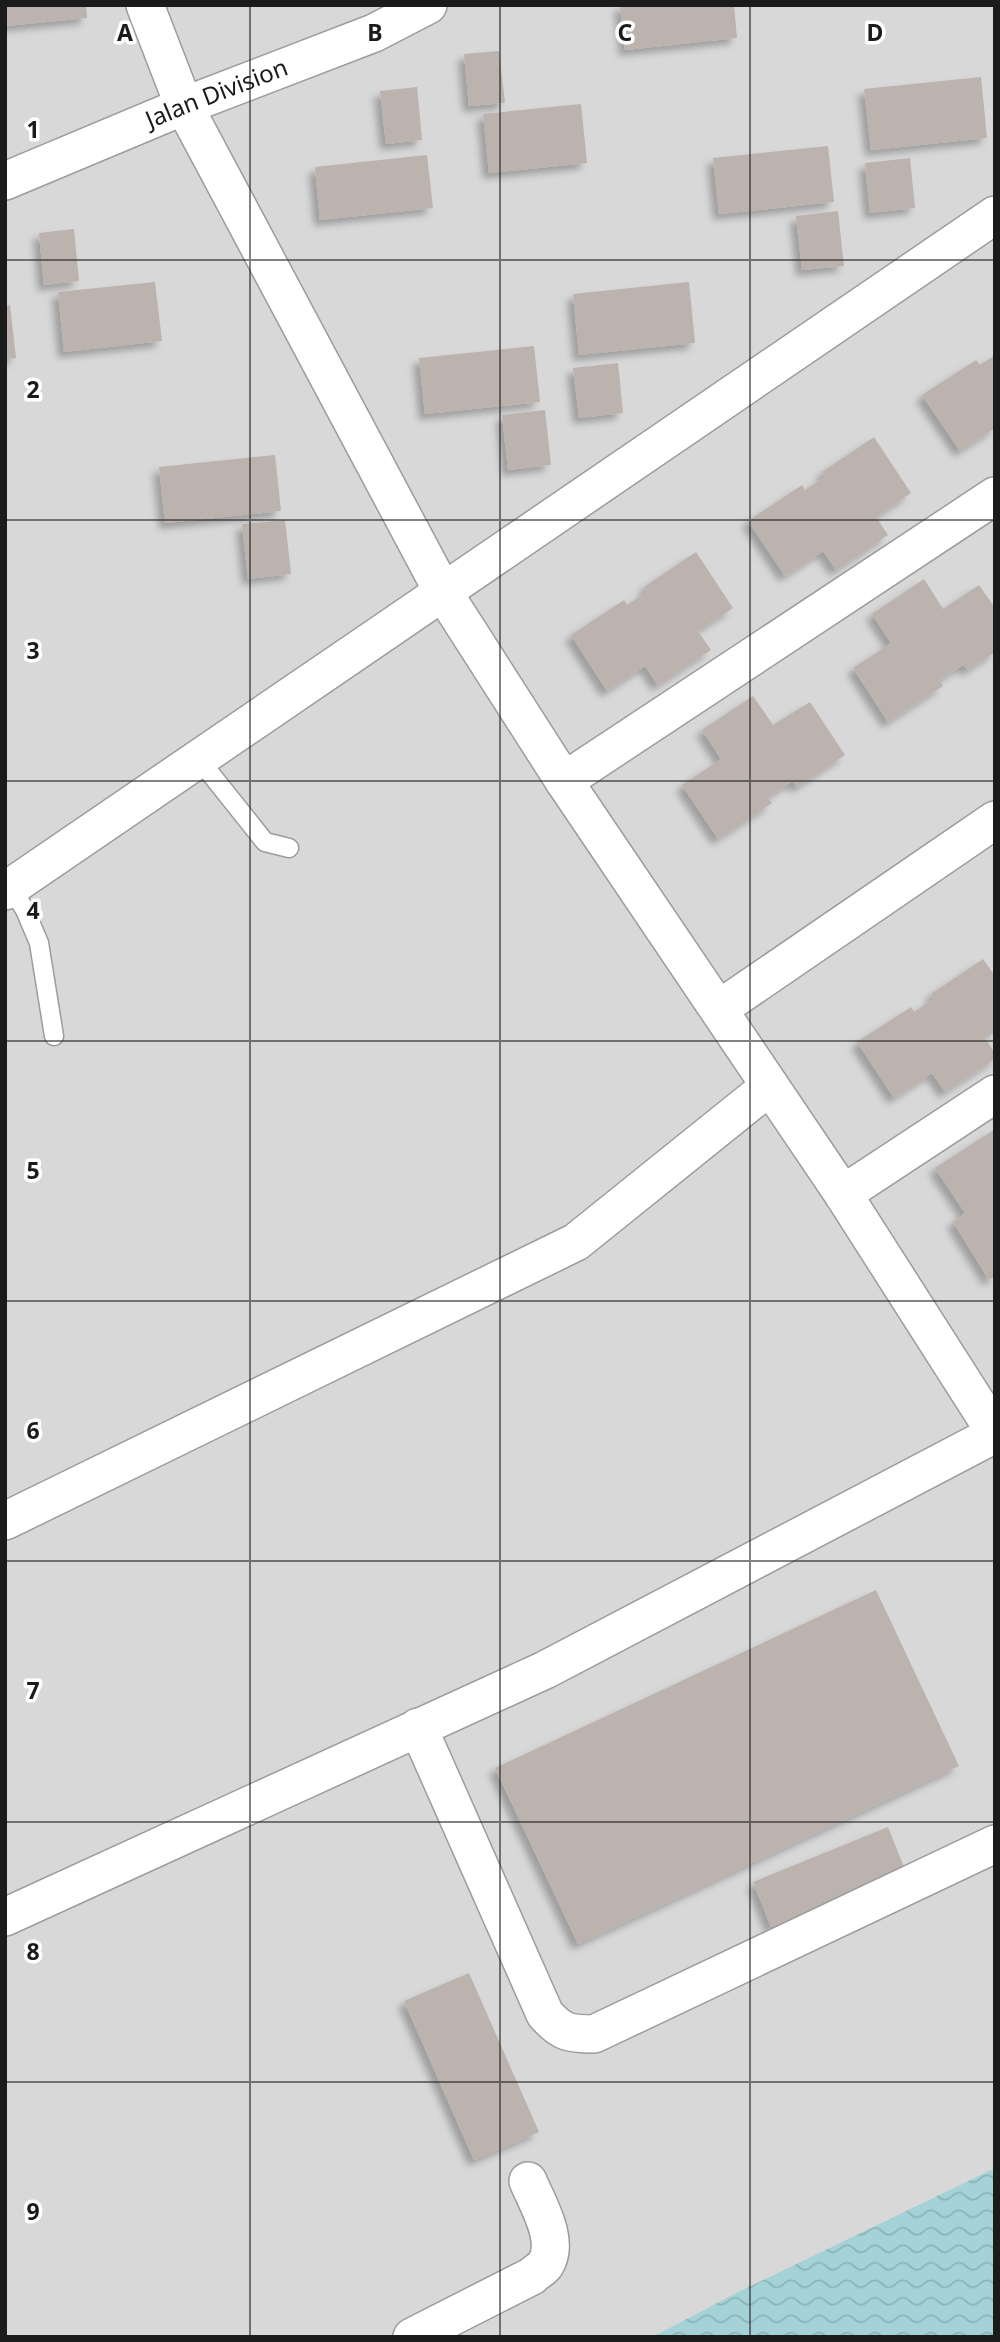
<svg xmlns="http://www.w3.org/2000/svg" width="1000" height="2342" font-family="'Noto Sans',sans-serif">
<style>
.residential{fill:#d9d8d8}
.water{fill:url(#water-waves)}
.building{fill:#bcb2ae;filter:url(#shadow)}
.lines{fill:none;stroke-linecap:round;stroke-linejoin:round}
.service-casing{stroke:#9c9c9c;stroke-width:21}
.minor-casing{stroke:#9c9c9c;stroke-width:40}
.service{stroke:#fff;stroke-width:18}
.minor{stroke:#fff;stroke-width:37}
.grid{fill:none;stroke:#1b1b1b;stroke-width:2;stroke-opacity:0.55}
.labels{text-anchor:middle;stroke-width:7;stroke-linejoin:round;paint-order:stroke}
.street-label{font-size:24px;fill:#1b1b1b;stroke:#fff}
.grid-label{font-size:23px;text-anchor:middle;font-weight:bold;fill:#1b1b1b;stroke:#fff;stroke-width:7;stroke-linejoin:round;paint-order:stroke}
</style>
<defs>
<pattern id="water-waves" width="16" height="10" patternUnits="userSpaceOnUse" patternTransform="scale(1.75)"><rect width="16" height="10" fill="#a4d2d7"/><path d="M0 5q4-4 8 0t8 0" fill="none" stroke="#8db4b8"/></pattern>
<filter id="shadow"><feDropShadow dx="-6" dy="6" stdDeviation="3.5" flood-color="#0004"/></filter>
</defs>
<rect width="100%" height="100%" fill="#ece7e1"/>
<path class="residential" d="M5,5H995V2168L738,2292L652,2337H5Z"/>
<path class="water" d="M995,2168V2337H652L738,2292Z"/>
<path class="building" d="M5,5H86L87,18L5,26Z
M620,5H734L737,38L625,50Z
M499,51L505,103L469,106L464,54Z
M981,77L987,138L871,150L864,89Z
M417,87L422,140L386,144L380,91Z
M581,104L587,163L489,173L483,114Z
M828,146L834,202L719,214L713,158Z
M427,155L433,208L320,220L315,167Z
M910,158L915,208L870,213L865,163Z
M838,211L844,266L802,270L796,216Z
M74,229L79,281L44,285L39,233Z
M155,282L162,341L64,352L58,292Z
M689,282L695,343L579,355L573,294Z
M10,305L16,358L5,359V306Z
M534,346L540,402L425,414L419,358Z
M995,355V428L960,451L922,395L976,360L980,365Z
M618,363L623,413L579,418L573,368Z
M545,410L551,465L508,470L502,415Z
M874,437L911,493L876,517L888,535L836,570L823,551L785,576L748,521L802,485L805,490L825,477L822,472Z
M275,455L281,511L165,523L159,467Z
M285,520L291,574L248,579L242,524Z
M696,552L733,608L698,631L711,650L658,685L645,666L607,691L571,635L624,600L627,605L647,592L644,587Z
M924,579L943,609L979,585L995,608V652L968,670L963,665L939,680L943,686L888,722L853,668L891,643L872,614Z
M753,696L773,725L810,702L845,755L797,787L793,781L768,797L772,803L718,839L682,785L721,759L702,730Z
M983,959L995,976V1032L985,1038L995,1053V1059L945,1092L932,1073L894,1098L857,1042L911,1007L914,1012L934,999L931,994Z
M995,1129V1276L989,1280L953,1222L965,1213L935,1168Z
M876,1590L959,1766L578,1944L495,1768Z
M888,1827L906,1872L771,1927L753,1882Z
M469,1973L539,2132L474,2160L404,2001Z"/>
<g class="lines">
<g class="service-casing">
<path id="service" d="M198,758L265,842L289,848
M11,887L25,910L39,943L54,1036"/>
</g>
<g class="minor-casing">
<g id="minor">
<path d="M145,5L184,106L443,592L564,781L843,1194L995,1432"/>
<path id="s1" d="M5,181L184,106L374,33L428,5"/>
<path d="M564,781L995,496"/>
<path d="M5,891L995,215"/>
<path d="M719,1009L995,820"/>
<path d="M843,1194L995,1094"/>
<path d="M5,1521L576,1242L770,1086"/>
<path d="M418,1727L545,2014C562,2033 569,2034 594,2034L995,1844"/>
<path d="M5,1917L545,1670L995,1434"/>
<path d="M412,2337L532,2276C536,2272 542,2269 545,2265C561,2241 537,2203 528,2181"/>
</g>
</g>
<use href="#service" class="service"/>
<use href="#minor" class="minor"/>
</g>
<path class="grid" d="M250,5V2337M500,5V2337M750,5V2337M5,260H995M5,520H995M5,781H995M5,1041H995M5,1301H995M5,1561H995M5,1822H995M5,2082H995"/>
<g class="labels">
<g class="street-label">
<text dy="8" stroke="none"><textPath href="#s1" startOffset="229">Jalan Division</textPath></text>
</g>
</g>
<g class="grid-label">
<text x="125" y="41">A</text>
<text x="375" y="41">B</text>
<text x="625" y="41">C</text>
<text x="875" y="41">D</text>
<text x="33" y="138">1</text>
<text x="33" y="398">2</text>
<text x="33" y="659">3</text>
<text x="33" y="919">4</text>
<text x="33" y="1179">5</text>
<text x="33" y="1439">6</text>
<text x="33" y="1699">7</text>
<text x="33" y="1960">8</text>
<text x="33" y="2220">9</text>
</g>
<rect width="1000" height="2342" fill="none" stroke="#1b1b1b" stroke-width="14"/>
</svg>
